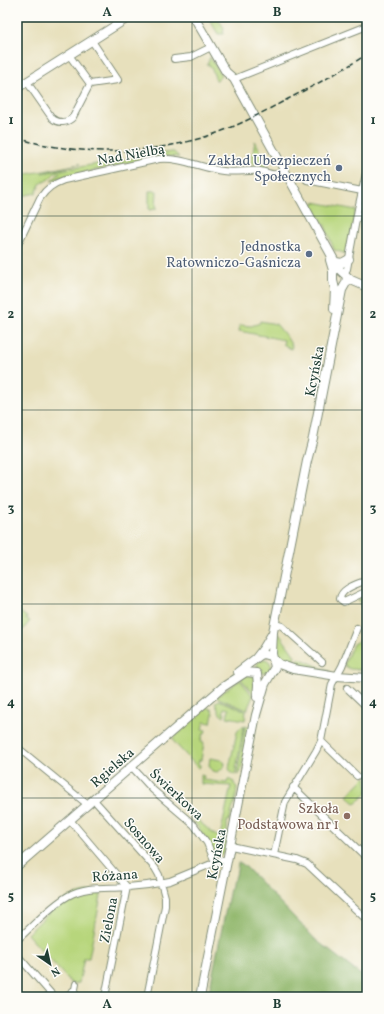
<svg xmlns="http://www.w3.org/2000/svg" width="384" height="1014" font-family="Vollkorn,serif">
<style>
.green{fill:#b7d67c;stroke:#6b8a58}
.forest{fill:#91b76c;stroke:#587a50}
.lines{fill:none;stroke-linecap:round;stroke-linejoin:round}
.minor-casing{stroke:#838e78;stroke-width:8}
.tertiary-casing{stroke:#838e78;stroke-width:10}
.minor{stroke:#fff;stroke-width:6}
.tertiary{stroke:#fff;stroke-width:8}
.rail{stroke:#1f3d34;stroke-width:1.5;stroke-dasharray:6 3;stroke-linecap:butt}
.grid{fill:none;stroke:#1f3d34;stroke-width:1;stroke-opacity:0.55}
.service-dot{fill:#5c6f8a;stroke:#fdfcf7;stroke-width:1.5}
.education-dot{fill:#8d6e63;stroke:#fdfcf7;stroke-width:1.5}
.labels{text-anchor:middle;stroke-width:3;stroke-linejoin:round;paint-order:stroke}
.street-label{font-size:14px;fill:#1f3d34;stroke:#fdfcf7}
.service-label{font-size:14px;fill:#4e5e75;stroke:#fdfcf7;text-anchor:end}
.education-label{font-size:14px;fill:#785e54;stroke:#fdfcf7;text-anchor:end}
.neatline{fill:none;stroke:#1f3d34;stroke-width:1.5}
.grid-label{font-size:13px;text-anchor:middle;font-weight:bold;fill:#1f3d34}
</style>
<rect width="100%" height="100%" fill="#fdfcf7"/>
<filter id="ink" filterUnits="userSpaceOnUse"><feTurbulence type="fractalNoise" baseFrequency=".025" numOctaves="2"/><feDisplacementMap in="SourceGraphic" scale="8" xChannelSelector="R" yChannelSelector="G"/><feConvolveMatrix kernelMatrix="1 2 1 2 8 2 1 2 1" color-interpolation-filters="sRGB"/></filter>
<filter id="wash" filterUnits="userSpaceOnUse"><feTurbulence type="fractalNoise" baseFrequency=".012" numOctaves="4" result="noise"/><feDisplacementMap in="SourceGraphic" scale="16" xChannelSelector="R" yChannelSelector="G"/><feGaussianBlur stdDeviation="0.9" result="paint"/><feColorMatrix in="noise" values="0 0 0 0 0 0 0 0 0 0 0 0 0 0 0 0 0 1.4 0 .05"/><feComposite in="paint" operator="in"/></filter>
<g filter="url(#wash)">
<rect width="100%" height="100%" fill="#e7e0bc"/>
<path class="green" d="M208,17C217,17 220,21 224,28L223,34H218Z
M210,57L221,75L216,81L213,72L209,64L207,65Z
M255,141L260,150L259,151L262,159L263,158L269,170L261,167V164H251Z
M171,152H174L179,157L163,156L59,178L51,181L60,173H55L49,179L40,184L36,193L17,197V176L80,164L42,173Z
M149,191H157L156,209L149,210Z
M314,202L356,210L347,254L334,250L325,226L316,212L317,211L312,208Z
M260,321L276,324L286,336L292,346L291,349L283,344L284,340L239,331L240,325L251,326L260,323Z
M364,597H367L366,617L358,599Z
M17,610L27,617L26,619L30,621L23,630L17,622Z
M367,621V670L350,669L344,665L353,644L360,640L361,629Z
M276,634L280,635L295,656L292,665L286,664L276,658Z
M257 666a7 7 0 1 1 14 0a7 7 0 1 1-14 0Z
M298,659H301L331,672L296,666Z
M244,675L255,676V695L241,679Z
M240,680L253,696L247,710L216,697Z
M219,700L246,711L245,720L227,717L229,709L224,708L223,713H225L224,717L220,714L215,703Z
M207,707L212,710L213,714L211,723L204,722L202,729L206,730L205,734H203L201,742L204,743L201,760H199L198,764L200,765V767L198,768L174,742L173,738Z
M242,726H244L235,775C232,774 230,772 229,768L237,732Z
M245,726L250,728L241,772L237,775Z
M210,758L221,760L225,763L224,767L218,772L212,771L209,765Z
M201,775L204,776L203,780L227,783L228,779L234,782V784L237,787L236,798L229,821H227V836H220L231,786L201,784Z
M365,777L367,778V794L355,803L347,796Z
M196,819L219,838H227L224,853L219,856L214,853L194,821Z
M102,890L89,958H84L79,983L72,984L27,934C40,922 53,907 68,898C79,892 91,892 102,890Z"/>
<path class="forest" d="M238,863H241L247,868L316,940L367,980V997H208L231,884L236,876Z"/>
</g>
<g filter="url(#ink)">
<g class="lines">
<g class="minor-casing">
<path id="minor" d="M69,55L90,84
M174,59L191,57L211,47
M234,79L367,26
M27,82L52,118C58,124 68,123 73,117L90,84
M90,84L118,80L92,41
M307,180L362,191
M17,246L40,198C47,188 53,184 64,180L159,159C181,157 201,168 223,171C235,173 248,170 260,171C271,173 272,177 284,171
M344,274L347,269L358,209L367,169
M367,580C358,584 341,588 340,599L344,602L367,591
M275,624L282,626L322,662
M347,688L367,707
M321,741L357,776
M17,747L88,805
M132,767L153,790L194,825L207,843L215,862
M293,787L367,858
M94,800L155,868L159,875L165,897V906L147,997
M70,820L127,887L105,997
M231,846L297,860L307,864L367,920
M274,855L285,802L316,751L321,741L332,684L342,666L357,628
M17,940C34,925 49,907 68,896C87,885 107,889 128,887C142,886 156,884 170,881L221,860H228
M17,955L54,997
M66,997L75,989L76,984"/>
</g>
<g class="tertiary-casing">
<path id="tertiary" d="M194,17L226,72L234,79L339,269L351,280L367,287
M17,88L129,17
M330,260L333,270V281L335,289L334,309
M336,262L342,263L349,259
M256,658L263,649L272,634
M238,672L259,656L263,654L270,656L279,664L293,669L337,676L367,678
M257,674L258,685L257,697
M17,866L223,687L246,672L256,673
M200,997L256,715L265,684L275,667L272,654L273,632L307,461L313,438L342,290L346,283L347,277"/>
</g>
<use href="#minor" class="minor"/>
<use href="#tertiary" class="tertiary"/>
<path class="rail" d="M17,138C81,157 154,155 217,133C242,124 265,111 288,99C315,85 342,71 367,54"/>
</g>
</g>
<path class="grid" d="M192,17V997M17,216H367M17,410H367M17,604H367M17,798H367"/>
<g class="service-dot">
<circle cx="339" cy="168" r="4"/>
<circle cx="309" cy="254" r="4"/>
</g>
<circle class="education-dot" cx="347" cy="816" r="4"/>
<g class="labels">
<g class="street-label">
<text transform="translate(131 154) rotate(-10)" y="5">Nad Nielbą</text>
<text transform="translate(314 371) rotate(-79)" y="5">Kcyńska</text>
<text transform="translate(112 767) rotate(-41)" y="5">Rgielska</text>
<text transform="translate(177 794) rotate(43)" y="5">Świerkowa</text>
<text transform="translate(145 840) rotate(49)" y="5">Sosnowa</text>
<text transform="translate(216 854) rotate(-79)" y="5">Kcyńska</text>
<text transform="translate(115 875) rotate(-4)" y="5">Różana</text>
<text transform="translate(108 920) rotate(-79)" y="5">Zielona</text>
</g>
<g class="service-label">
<text x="331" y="165">Zakład Ubezpieczeń<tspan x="331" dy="16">Społecznych</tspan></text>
<text x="301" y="251">Jednostka<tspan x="301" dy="16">Ratowniczo-Gaśnicza</tspan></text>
</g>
<g class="education-label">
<text x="339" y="813">Szkoła<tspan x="339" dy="16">Podstawowa nr 1</tspan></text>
</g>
</g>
<rect width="384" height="1014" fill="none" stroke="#fdfcf7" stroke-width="44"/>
<g transform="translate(50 964) rotate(146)" stroke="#fdfcf7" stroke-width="3" paint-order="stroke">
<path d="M0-3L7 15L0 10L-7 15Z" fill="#1f3d34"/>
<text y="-6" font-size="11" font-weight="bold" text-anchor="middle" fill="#1f3d34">N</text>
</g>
<rect x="22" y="22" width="340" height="970" class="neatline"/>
<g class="grid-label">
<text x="107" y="16">A</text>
<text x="277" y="16">B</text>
<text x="11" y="124">1</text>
<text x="373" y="124">1</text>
<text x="11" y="318">2</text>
<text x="373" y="318">2</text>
<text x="11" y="512">3</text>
<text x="373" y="512">3</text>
<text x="11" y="706">4</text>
<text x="373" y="706">4</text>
<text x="11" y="900">5</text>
<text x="373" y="900">5</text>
<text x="107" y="1008">A</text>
<text x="277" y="1008">B</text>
</g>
</svg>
